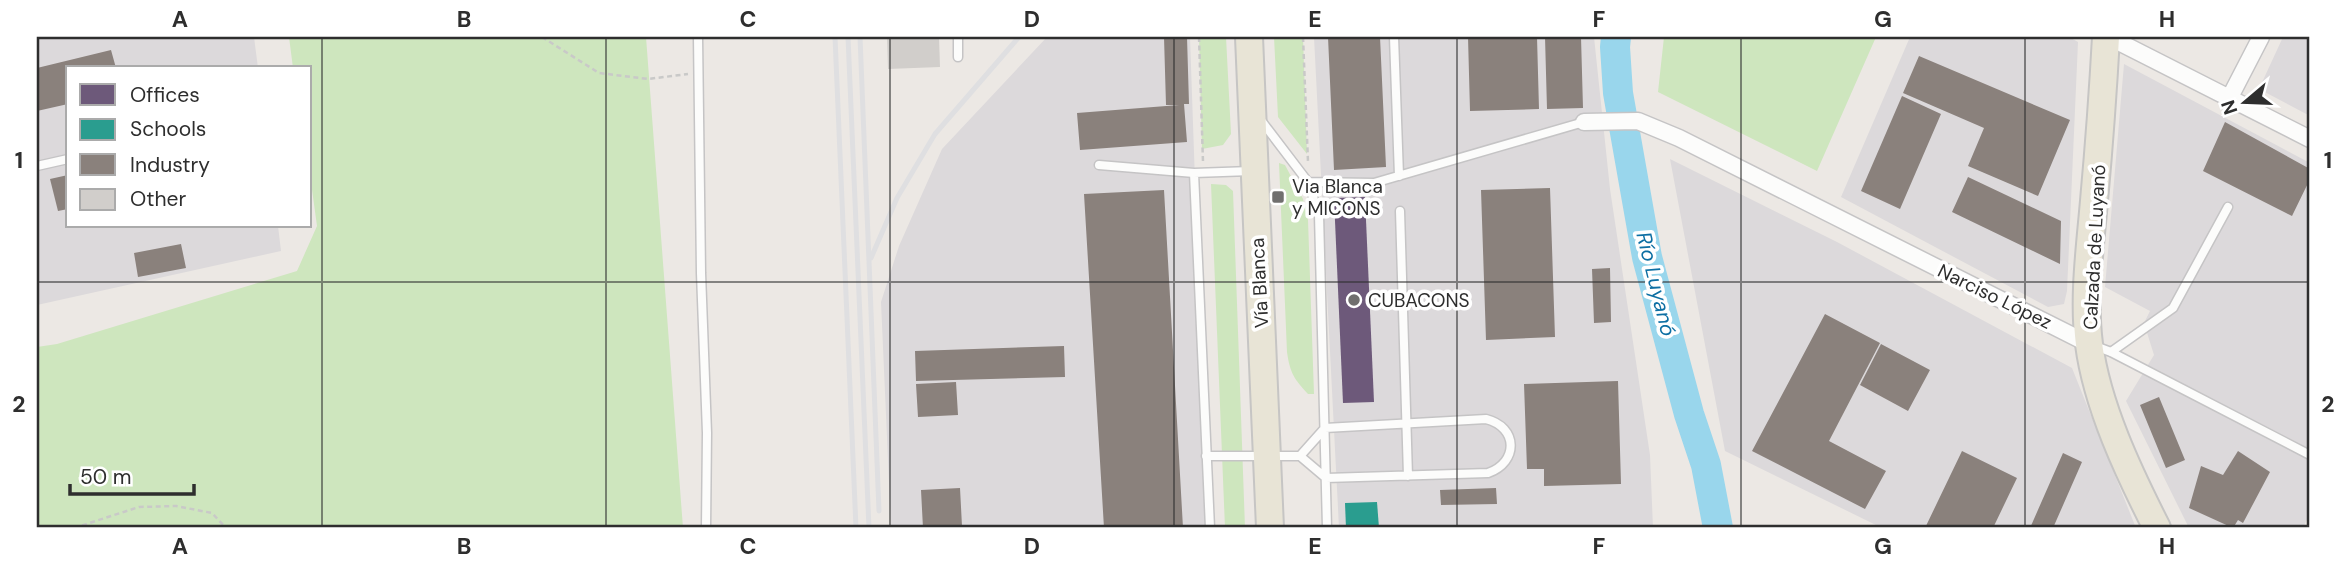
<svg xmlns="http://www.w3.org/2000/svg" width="2347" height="565" font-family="'DM Sans',sans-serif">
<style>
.industrial{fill:#dcd9db}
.green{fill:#cee6be}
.offices{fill:#6d597a}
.schools{fill:#2a9d8f}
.industry{fill:#8a817c}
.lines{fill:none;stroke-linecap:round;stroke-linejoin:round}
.river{stroke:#99d6ec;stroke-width:30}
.building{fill:#d1cecb}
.lane-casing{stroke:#c5c4c5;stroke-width:11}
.street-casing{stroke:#c5c4c5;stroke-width:19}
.primary-casing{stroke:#c6c5c4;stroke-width:30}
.path{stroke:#c9c9c8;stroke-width:2.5;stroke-dasharray:5 3.5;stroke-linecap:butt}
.lane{stroke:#fcfcfb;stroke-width:8}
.street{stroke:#fcfcfb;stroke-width:16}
.primary{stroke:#e8e4d6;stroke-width:26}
.rail{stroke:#dfdfe1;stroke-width:5}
.grid{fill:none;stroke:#2e2e2e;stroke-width:2;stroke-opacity:0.55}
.poi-dot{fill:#706f6e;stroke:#fff;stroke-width:2.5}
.labels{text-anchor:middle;stroke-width:7;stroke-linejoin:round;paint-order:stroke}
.poi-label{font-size:19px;fill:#2e2e2e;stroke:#fff;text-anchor:start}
.street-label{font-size:19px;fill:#2e2e2e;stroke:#fff}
.water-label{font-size:21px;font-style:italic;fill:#0d6fa3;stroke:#fff}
.neatline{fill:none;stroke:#2e2e2e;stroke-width:2.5}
.grid-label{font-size:23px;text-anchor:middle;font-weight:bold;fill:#2e2e2e}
</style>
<rect width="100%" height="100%" fill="#ece8e4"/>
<path class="industrial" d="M37,37H254L258,68H68V226H278L281,251L37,305Z
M1047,37H1190L1207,528H891L881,302L899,246L942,149Z
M1314,37H1594L1610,189L1650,455L1653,528H1339Z
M1910,37H2069L2078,42L2067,291L2064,304L2048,307L1841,197Z
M2283,37H2310V116L2259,89Z
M2124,64L2310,163V513L2303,528H2189L2126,401L2154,355L2144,323L2150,311L2105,287Z
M1670,159L1837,242L2072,368L2136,528H1882L1725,451Z"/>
<path class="green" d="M289,37H646L683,528H37V347L57,344L297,271L317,226L310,175V68H293Z
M1199,37H1226L1231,134L1223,145L1202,149Z
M1274,37H1303L1307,154L1278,117Z
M1664,37H1876L1817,171L1658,92Z
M1279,163L1285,165L1303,199L1308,220L1314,394H1308C1294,379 1290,373 1287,352Z
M1211,184L1226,185L1233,191L1245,528H1225Z"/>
<path class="offices" d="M1365,197L1374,402L1343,403L1334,198Z"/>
<path class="schools" d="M1377,502L1379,528H1346L1345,503Z"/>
<path class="industry" d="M1164,37H1187L1189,104H1184L1187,142L1080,150L1077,113L1179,105H1166Z
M1328,37H1380L1386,167L1334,170Z
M1468,37H1537L1539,109L1470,111Z
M1545,37H1581L1583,108L1547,109Z
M111,50L116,68H68V104L37,111V68Z
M1919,56L2070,120L2038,196L1968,166L1984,128L1903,93Z
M1902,96L1941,114L1900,209L1861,191Z
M2225,122L2310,169V179L2292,216L2203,171Z
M68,175V209L58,211L50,179Z
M1968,177L2061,221L2060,264L1952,212Z
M1550,188L1555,337L1486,340L1481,190Z
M1164,190L1183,528H1104L1084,194Z
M181,244L186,268L138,277L134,253Z
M1610,268L1611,322L1594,323L1592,269Z
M1825,314L1880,343L1829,441L1886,471L1865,509L1752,451Z
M1881,344L1930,370L1908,411L1860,385Z
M1064,346L1065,377L916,381L915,351Z
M1618,381L1621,484L1544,486V469H1527L1524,384Z
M956,382L958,415L918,417L916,384Z
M2159,397L2185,460L2166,468L2140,405Z
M1962,451L2017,478L1993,528H1925Z
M2238,451L2270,472L2243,523L2238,520L2233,528L2189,508L2201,466L2223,475Z
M2063,453L2082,462L2053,528H2030Z
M960,488L962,526L923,528L921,490Z
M1496,488L1497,504L1441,505L1440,490Z"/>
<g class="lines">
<path class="river" d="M1616,37L1615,47L1618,93L1647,257L1689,414L1706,465L1718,528"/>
</g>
<path class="building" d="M887,37H939L940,67L888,69Z"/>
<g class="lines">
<g class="lane-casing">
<path id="lane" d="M698,37L701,273L707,433L706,528
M958,37V57
M1394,37L1399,176
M1260,119L1308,182L1319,215L1327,528
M1099,165L1194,173L1251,171
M37,166L68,159
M1194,173L1210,528
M1308,182L1374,183L1584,122
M1400,211L1408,476
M2095,346L2111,352L2310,455
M2111,352L2173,308L2228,207
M1486,419C1518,427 1519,462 1488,473L1326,478L1300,456L1325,428Z
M1206,456H1300"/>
</g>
<g class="street-casing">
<path id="street" d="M2109,37L2310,139
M2230,97L2261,37
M1584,122L1638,121L1679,138L2089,344"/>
</g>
<g class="primary-casing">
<path id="primary" d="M1249,37L1270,528
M2106,37C2103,92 2099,146 2094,201C2090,248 2083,298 2089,344C2097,406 2129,473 2157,528"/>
</g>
<path class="path" d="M542,37L599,73L648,79L688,74
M1199,37L1203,162
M1303,37L1308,162
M74,528L139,507L176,506L212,513L226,528"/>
<use href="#lane" class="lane"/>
<use href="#street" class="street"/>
<use href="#primary" class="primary"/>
<path class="rail" d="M835,37L856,528
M848,37L869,528
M860,37L879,511
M871,258L897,198L935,134L1019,37"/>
</g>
<path class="grid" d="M322,37V528M606,37V528M890,37V528M1174,37V528M1457,37V528M1741,37V528M2025,37V528M37,282H2310"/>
<g class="poi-dot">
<rect x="1271" y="190" width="14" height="14" rx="3.5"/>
<circle cx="1354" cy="300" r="7"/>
</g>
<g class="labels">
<g class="poi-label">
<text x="1292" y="193">Via Blanca<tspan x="1292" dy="22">y MICONS</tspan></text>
<text x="1368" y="307">CUBACONS</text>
</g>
<g class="street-label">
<text transform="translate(2094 247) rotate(-87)" y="7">Calzada de Luyanó</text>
<text transform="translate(1259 283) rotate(-93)" y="7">Vía Blanca</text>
<text transform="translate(1995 296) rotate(26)" y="7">Narciso López</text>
</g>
<g class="water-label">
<text transform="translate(1656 284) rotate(76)" y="7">Río Luyanó</text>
</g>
</g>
<rect width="2347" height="565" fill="none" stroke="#ffffff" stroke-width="77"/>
<rect x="66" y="66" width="245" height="161" fill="#ffffff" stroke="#ababab" stroke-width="2"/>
<rect x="80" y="84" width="35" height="21" fill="#6d597a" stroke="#ababab" stroke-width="2"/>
<text x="130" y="102" font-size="21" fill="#2e2e2e">Offices</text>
<rect x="80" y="119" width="35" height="21" fill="#2a9d8f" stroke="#ababab" stroke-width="2"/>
<text x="130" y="136" font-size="21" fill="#2e2e2e">Schools</text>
<rect x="80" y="154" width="35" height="21" fill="#8a817c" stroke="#ababab" stroke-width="2"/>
<text x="130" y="172" font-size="21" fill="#2e2e2e">Industry</text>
<rect x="80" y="189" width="35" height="21" fill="#d1cecb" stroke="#ababab" stroke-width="2"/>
<text x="130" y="206" font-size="21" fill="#2e2e2e">Other</text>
<g transform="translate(2245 102) rotate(251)" stroke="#ffffff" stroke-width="5" paint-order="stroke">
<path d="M0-5L12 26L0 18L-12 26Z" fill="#2e2e2e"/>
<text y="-10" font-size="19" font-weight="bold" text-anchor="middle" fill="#2e2e2e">N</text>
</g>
<path d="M70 484v10h124v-10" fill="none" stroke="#2e2e2e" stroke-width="3.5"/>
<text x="80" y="484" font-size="21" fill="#2e2e2e" stroke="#ffffff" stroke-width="5" paint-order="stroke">50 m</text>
<rect x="38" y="38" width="2270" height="488" class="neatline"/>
<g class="grid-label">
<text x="180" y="27">A</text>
<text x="464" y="27">B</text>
<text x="748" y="27">C</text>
<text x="1032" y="27">D</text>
<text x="1315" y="27">E</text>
<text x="1599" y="27">F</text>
<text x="1883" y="27">G</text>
<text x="2167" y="27">H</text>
<text x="19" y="168">1</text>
<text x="2328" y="168">1</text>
<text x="19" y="412">2</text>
<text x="2328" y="412">2</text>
<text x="180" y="554">A</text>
<text x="464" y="554">B</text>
<text x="748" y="554">C</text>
<text x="1032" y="554">D</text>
<text x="1315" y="554">E</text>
<text x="1599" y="554">F</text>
<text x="1883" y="554">G</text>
<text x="2167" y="554">H</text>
</g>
</svg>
